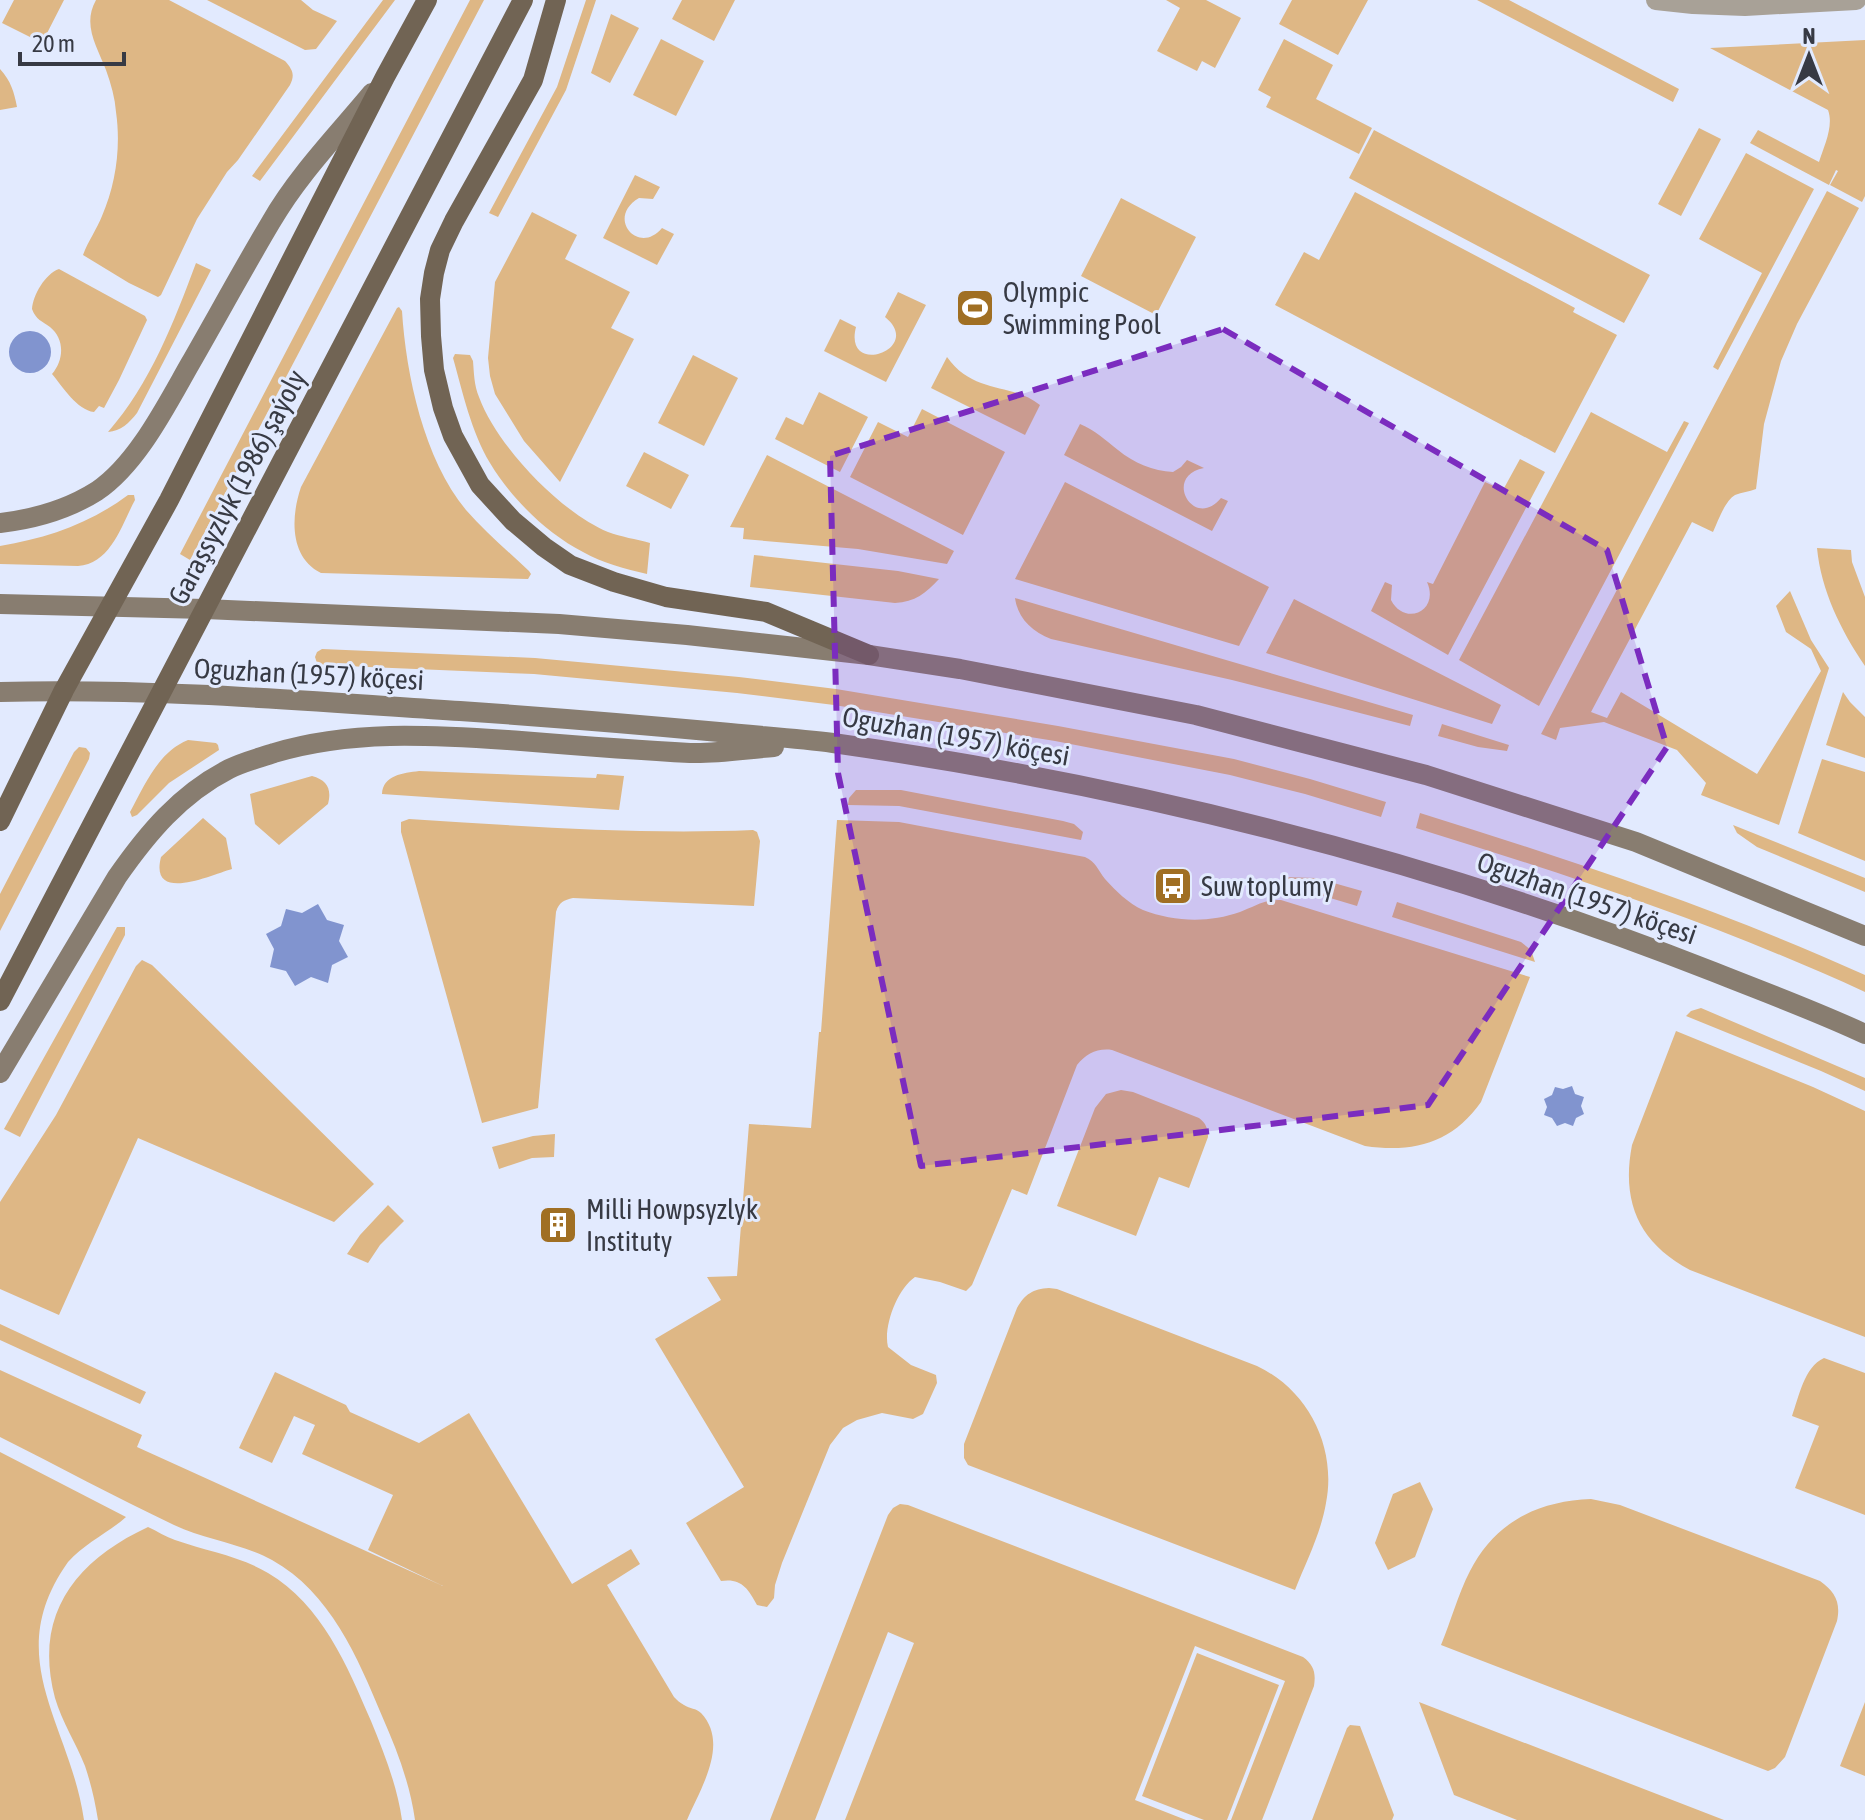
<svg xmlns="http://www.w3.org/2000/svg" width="1865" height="1820" font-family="'Asap Condensed',sans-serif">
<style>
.green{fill:#deb785}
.water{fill:#8194cf}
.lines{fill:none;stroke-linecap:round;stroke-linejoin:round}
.tertiary{stroke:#a8a197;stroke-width:20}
.secondary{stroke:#887d70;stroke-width:20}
.primary{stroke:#716454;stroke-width:20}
.marked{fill:#7b2cbf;fill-opacity:0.2;stroke:#7b2cbf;stroke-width:6;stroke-dasharray:16 10;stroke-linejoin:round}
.labels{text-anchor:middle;stroke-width:6;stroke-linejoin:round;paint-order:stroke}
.poi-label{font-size:28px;fill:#373a44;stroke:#e2eafe;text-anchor:start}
.street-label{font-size:28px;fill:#373a44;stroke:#e2eafe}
</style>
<rect width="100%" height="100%" fill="#e2eafe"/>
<path class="green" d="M14,0H64L42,43L2,23Z
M96,0H169L285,61C293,70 295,75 290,85L238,160L227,172L197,219L161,295L158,297L129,283L83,255C88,241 97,229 102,216C116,184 121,147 116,112C115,98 111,84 106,70C97,46 82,25 96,0Z
M207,0H301L313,10L337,21L316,49L305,50Z
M383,0H395L260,181L252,176Z
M470,0H484L190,560L180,554Z
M586,0H596L566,90L498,217L489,213L557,87Z
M682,0H735L714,41L672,19Z
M1166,0H1206L1241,18L1215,68L1202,61L1197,71L1157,51L1180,8Z
M1292,0H1368L1338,55L1279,24Z
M1477,0H1509L1679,89L1673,102Z
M611,14L639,28L610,83L591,73Z
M661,39L704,61L676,116L633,95Z
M1284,39L1333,65L1316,99L1372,128L1359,154L1266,107L1271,97L1258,90Z
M1865,40V196L1862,202L1830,185L1838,171L1836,170L1829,185L1750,143L1758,130L1819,162C1824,146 1834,126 1828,110L1710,48Z
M0,69C11,81 14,92 17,107L0,110Z
M1699,128L1721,139L1681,216L1658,204Z
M1374,130L1650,275L1624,323L1349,178Z
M1746,153L1814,189L1718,370L1713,367L1762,273L1699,239Z
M635,175L660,187L653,199L639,198C605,218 639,256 662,228L674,234L657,265L603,238Z
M1827,191L1859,208L1797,324L1781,361L1764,424L1756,489C1749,492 1742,492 1735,495C1725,501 1718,521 1713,532L1692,522L1591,712L1607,718L1621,692L1757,774L1821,671L1811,649L1786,632L1776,606L1790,591L1811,640L1829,668L1779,825L1701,795L1706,783L1677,750L1604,722L1560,728L1556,740L1541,734Z
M1355,192L1575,308L1573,312L1617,335L1555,453L1275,305L1304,252L1319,260Z
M1121,198L1196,237L1156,315L1081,276Z
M532,212L577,235L565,259L630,292L611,328L634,339L560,482L524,441L495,394L490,376L488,358L495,282Z
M196,263L211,270L137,413C129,423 121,431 108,432C150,384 174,322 196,263Z
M59,269L145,316L147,320L119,380L104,408L99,406L94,412C77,410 63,387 52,374C64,360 65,339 50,327C42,321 36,320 32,309C33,295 45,274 59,269Z
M898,292L926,305L886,382L824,351L840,319L856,327C843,378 925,349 885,317Z
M399,307L402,311C406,375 424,459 466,510C485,532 508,551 529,571L531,574L528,579L321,573C289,557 291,516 301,487L397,308Z
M455,354L470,355L473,361C474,373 474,385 479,397C497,446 560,512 608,532C621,537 636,539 650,543L647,574C625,569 603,563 583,552C546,533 511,498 490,463C471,431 463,393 453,358Z
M693,355L738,378L704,446L658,423Z
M947,357C974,395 1011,382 1040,405L1025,435L931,388Z
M819,392L868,417L840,472L775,439L786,417L803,425Z
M922,409L1005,452L963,535L850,477L878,422L908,437Z
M1591,412L1667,452L1684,421L1689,423L1539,706L1459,660Z
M1080,424C1095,430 1105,440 1118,450C1134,463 1153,471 1173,472L1181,467L1187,460L1204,468C1162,476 1194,531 1221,498L1228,501L1212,531L1064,455Z
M644,452L689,475L671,509L626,486Z
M767,455L954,551L947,564L858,549L743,539L744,528L730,527Z
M1520,459L1545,472L1448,655L1371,611L1385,582L1392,585L1391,600C1405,627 1440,611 1427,582L1433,584L1485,482L1503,490Z
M1065,482L1269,587L1239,646L1015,579Z
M128,495H134L135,500C122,524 111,564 78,566L0,564V546C47,538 89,524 128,495Z
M1817,548L1851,550L1852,562L1865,597V666C1841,631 1821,590 1817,548Z
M754,555L898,571L939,579C926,593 915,602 895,603L750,587Z
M1015,598L1413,715L1410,726L1232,680L1051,639C1032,631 1018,619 1015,598Z
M1294,599L1501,705L1492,724L1266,653Z
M322,649L535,658L739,677L836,689L1058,726L1234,759L1310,779L1386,802L1381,817L1305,794L1230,775L1055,741L834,705L737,693L534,674L322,665L317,663L315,657L317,652Z
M1843,692L1850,702L1865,717V758L1826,745Z
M1442,724L1509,745L1507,751L1478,747L1438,736Z
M188,740L216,743L218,745L219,750L169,783L137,815L132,817L130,812C145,785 158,752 188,740Z
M79,747L86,748L90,753L89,759L0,931V894L74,752Z
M1822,759L1865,772V861L1798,833Z
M419,771L596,778L597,774L624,776L619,810L382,794C383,775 403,773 419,771Z
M312,776C327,780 332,789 328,804L279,845L255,824L250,794Z
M856,790H901L1063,821L1074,824L1083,832L1081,840L899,806L848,805L849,798Z
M1420,813C1571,860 1721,910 1865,975V992C1720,925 1568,875 1416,828Z
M203,818L226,838L232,869C211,875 149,904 161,857Z
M409,819C524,826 638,835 753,830L757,832L760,841L754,906L573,898C564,900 559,902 556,912L538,1108L482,1123L401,832V822Z
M837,820L899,822L1085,857C1096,862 1098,870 1105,879C1116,891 1128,903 1143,910C1174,922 1209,923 1240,912C1254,907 1265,899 1281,900L1530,977L1481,1102C1452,1143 1414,1153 1365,1146L1112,1050C1097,1048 1086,1054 1077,1065L1027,1195L1012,1189L972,1285L966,1291L940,1282L915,1277C897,1289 883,1327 888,1347L911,1365L936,1375L937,1383L923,1414L913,1419L882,1413L857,1420L843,1428L830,1445L782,1563L775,1585L774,1598L767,1607L757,1605C748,1588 741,1578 721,1581L686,1523L744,1487L655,1339L721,1300L707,1277L737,1276L749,1124L811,1128L819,1032H821Z
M1733,825L1865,878V892L1757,847L1737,833Z
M1281,877L1316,878L1362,891L1357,906L1280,883Z
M1397,902L1521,942L1531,950L1535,962L1392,917Z
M117,927H125V935L20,1137L4,1129Z
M142,960L152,965L374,1184L334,1222L138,1138L59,1315L0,1289V1202L56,1115L136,966Z
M1701,1008L1865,1078V1091L1821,1071L1686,1016L1691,1011Z
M1676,1031L1813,1087L1865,1111V1337L1690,1270C1639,1243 1621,1202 1632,1145Z
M1121,1090L1133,1092L1199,1118C1206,1123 1208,1129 1208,1137L1189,1188L1159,1177L1136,1236L1057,1206L1095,1108L1106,1094Z
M555,1134L554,1157L532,1158L499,1169L492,1147L533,1136Z
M388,1205L404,1221L380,1245L368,1263L347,1254L360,1235Z
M1049,1288L1057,1289L1257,1366C1308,1390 1337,1447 1326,1503C1321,1533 1306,1562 1295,1590L968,1465L964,1458V1444L1017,1308C1025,1294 1033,1289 1049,1288Z
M0,1324L146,1392L140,1404L0,1340Z
M1824,1358L1865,1373V1515L1795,1488L1819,1426L1792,1416C1799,1397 1804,1367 1824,1358Z
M0,1370L142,1435L137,1447L443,1586L368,1550L393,1495L302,1454L315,1425L294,1416L272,1463L239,1448L275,1372L346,1405L350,1412L419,1443L469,1413L572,1584L631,1549L640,1564L607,1585L674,1697C677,1700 680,1703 684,1705C690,1709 696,1708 701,1713C730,1744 700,1789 687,1820H415C410,1784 397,1750 382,1716C358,1658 330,1592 272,1560C241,1543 205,1540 174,1525C115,1497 58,1466 0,1437Z
M0,1452L126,1517C108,1533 85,1543 68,1562C0,1658 70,1723 84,1820H0Z
M1420,1482L1433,1509L1415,1557L1388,1570L1375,1543L1393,1494Z
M1591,1499L1620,1505L1820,1581C1835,1592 1841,1602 1837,1621L1785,1757L1775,1768L1768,1771L1441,1645C1451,1621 1458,1594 1470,1571C1495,1522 1538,1501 1591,1499Z
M900,1504L908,1505L1303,1657C1314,1665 1316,1673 1314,1686L1262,1820H1231L1285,1681L1195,1646L1135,1800L1186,1820H845L914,1643L888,1632L815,1820H770L888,1515L893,1508Z
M148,1527C157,1531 166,1537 175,1540C206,1551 240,1556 268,1573C322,1605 347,1665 371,1721C384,1753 397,1785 402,1820H98C95,1801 91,1784 85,1766C76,1743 62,1722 55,1698C33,1615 75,1561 148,1527Z
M1197,1653L1279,1685L1227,1820H1204L1142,1796Z
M1419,1702L1724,1820H1517L1454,1795Z
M1865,1702V1776L1840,1766Z
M1350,1725L1360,1726L1394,1815L1392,1820H1312L1347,1728Z"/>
<path class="water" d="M9 352a21 21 0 1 1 42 0a21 21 0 1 1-42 0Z
M318,904L327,920L344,925L339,941L348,957L332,965L328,983L311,977L295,986L286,971L270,967L274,949L266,934L281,926L286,909L302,913Z
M1572,1086L1575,1094L1584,1097L1581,1106L1584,1114L1576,1118L1573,1126L1565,1123L1557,1126L1552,1118L1544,1115L1547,1107L1544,1099L1552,1095L1555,1087L1563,1089Z"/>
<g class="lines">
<path class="tertiary" d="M1656,0L1693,4L1745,6L1856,0"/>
<path class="secondary" d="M0,523C35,519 67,510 97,491C137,464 166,406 190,364C217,317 243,269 271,222C298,175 338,134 372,93
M0,604L205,609L559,624L687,635L869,655L960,669L1196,715L1426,775L1636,842L1865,936
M0,692C153,688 307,701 460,711C546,717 633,724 719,732C757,736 795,738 833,743C1136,786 1430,860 1714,972C1764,992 1816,1011 1865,1034
M0,1073L117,877C147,834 180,794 229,769C243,762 259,758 274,753C351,730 429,735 508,740C569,745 629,750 690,753C717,754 747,749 774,747"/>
<path class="primary" d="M556,0L533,80L454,221L440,250L434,273L430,299L431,336L434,370L443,408L453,436L480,485L513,521L544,547L570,565L614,582L666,597L766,612L869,655
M0,821L64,690L169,500L385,77L427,0
M0,1001L523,0"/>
</g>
<path class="marked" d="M1223,329L1607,550L1667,747L1428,1105L921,1166L838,773L830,456Z"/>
<defs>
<g id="stadium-square" transform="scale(2)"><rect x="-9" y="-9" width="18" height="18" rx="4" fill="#a06f23" stroke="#e2eafe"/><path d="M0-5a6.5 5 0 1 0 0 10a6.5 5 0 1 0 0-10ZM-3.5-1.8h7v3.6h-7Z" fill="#fff"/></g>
<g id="bus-square" transform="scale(2)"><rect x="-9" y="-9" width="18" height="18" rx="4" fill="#a06f23" stroke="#e2eafe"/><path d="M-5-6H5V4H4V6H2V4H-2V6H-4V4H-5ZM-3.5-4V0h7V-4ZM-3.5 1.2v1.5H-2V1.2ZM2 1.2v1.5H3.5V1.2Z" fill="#fff"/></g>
<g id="building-square" transform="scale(2)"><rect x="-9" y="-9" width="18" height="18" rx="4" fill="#a06f23" stroke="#e2eafe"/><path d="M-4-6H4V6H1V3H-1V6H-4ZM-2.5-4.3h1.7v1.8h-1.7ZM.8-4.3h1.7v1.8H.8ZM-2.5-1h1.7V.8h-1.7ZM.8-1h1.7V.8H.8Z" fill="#fff"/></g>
</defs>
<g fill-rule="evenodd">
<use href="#stadium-square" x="975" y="308"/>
<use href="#bus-square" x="1173" y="886"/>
<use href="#building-square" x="558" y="1225"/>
</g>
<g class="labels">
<g class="poi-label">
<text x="1003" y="302">Olympic<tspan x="1003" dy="32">Swimming Pool</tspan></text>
<text x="1201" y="896">Suw toplumy</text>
<text x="586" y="1219">Milli Howpsyzlyk<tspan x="586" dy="32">Instituty</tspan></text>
</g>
<g class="street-label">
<text transform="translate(237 487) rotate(-62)" y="10">Garaşsyzlyk (1986) şaýoly</text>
<text transform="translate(309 674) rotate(3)" y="10">Oguzhan (1957) köçesi</text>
<text transform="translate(956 736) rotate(10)" y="10">Oguzhan (1957) köçesi</text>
<text transform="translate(1587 898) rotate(19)" y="10">Oguzhan (1957) köçesi</text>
</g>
</g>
<g transform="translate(1809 56)" stroke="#e2eafe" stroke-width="6" paint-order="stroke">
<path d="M0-6L14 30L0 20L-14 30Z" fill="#373a44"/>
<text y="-12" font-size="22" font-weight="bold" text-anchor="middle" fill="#373a44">N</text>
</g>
<path d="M20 52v12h104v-12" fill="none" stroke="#373a44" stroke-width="4"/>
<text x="32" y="52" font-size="24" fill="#373a44" stroke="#e2eafe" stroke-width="6" paint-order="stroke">20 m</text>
</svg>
